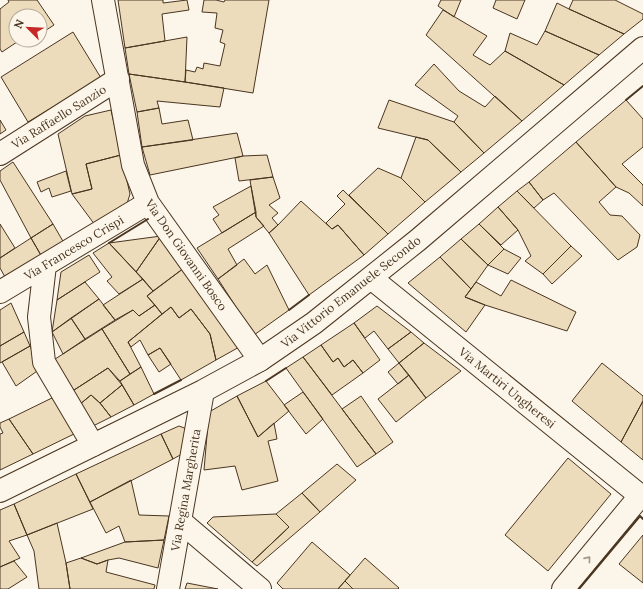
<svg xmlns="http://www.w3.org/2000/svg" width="643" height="589" font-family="Lora,serif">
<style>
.building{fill:#ecdcbc;stroke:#4a3520}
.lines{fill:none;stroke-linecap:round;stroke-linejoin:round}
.street-casing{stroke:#4a3520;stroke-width:24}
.secondary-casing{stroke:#4a3520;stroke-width:24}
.street{stroke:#fbf6e9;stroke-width:22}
.secondary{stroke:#fbf6e9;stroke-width:22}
.wall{stroke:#4a3520;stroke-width:2}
.oneway{stroke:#a29684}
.labels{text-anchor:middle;stroke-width:3;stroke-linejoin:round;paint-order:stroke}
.street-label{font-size:12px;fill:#4a3520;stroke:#fbf6e9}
</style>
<rect width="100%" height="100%" fill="#fbf6e9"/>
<path class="building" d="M8,0H37L54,25L40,34V16H16V40H20L2,52L0,49V9L9,2Z
M118,0H163V3L187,0L189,10L162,14L165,41L125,48Z
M204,0H216L224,2L225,0H269L253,93L185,82L186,70L195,72L197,67L203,69L204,63L220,66L225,44L220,42L223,30L215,28L217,13L202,12Z
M441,0H461L454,17L438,6Z
M496,0H525L517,19L493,8Z
M573,0H615L643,14V19L624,34L569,9Z
M557,3L569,9L624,34L599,55L545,31Z
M443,10L487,36L473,55L490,65L505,51L564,85L522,121L426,35Z
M545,31L599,55L564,85L505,51L510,33L537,45Z
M73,32L101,78L28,122L1,77Z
M187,37L185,82L129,74L125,48Z
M434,64L459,91L485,107L495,96L522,121L484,153L454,122L458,116L415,85Z
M129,74L185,82L224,88L220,107L157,101L159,108L137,112Z
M389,100L454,122L484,153L461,172L428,140L378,128Z
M626,100L643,119V147L622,164L643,185V206L629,193L616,187L576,142Z
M159,108L162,124L188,120L193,140L142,147L137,112Z
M111,110L121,155L86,164L92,189L72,194L58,134L85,116Z
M0,120L6,130L0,134Z
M237,133L243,156L150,175L142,147Z
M416,137L428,140L461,172L425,202L401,178Z
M576,142L616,187L599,202L610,215L622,216L640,235L637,247L618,260L554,193L543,200L529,182Z
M121,155L130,194L126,207L95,225L72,194L92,189L86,164Z
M267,155L273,177L239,181L235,158L243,156Z
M13,162L53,224L31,238L0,180V171Z
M378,168L401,178L425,202L388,234L349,195Z
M66,171L71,191L52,197L49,188L41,192L37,182Z
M273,177L280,198L269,205L278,213L272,218L278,225L269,233L256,217L250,180Z
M529,182L543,200L534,208L517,191Z
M251,186L256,212L222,233L213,219L219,215L213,207Z
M343,190L388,234L364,255L338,225L332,229L326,223L345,204L337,196Z
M517,191L571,246L543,274L525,261L531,256L518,230L498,207Z
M301,201L332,229L338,225L364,255L309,295L269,233L278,225Z
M498,207L518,230L501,245L479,224Z
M256,212V217L264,226L228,249L237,265L218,279L197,248Z
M0,224L15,248L0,258Z
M53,224L64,243L42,257L31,238Z
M479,224L504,249L488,265L461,239Z
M161,236L136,272L109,243Z
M161,236L184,268L153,291L136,272Z
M31,238L42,257L5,277L0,268V258Z
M461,239L488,265L471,289L440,257Z
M109,243L143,279L119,294L107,281L112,277L93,253Z
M571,246L582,256L552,284L543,274Z
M504,249L521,258L508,274L488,265Z
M89,255L100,272L57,300L61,272Z
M440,257L471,289L465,297L485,305L466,332L408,283Z
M244,259L255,274L267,265L289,310L254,335L218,279Z
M184,268L241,346L216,360L210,334L191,309L179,318L171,307L162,314L147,296Z
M143,279L153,291L147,296L155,305L139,316L133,310L115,320L103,305Z
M511,280L576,312L567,331L485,305L465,297L476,282L501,296Z
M85,282L99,299L52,332L57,300Z
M99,299L115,320L85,339L71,318Z
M11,303L24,332L0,346V310Z
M155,305L162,314L128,342L141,367L130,374L102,329L133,310L139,316Z
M377,306L411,332L388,349L374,331L365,338L354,323Z
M171,307L179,318L191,309L210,334L216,360L181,380L160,348L148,355L140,340L131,347L128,342Z
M71,318L85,339L63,354L52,332Z
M354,323L380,360L363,373L353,360L344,367L338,358L333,362L321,345Z
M102,329L130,374L120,381L108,368L71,392L52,361Z
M24,332L30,346L0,363V346Z
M411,332L424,343L399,363L388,349Z
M424,343L461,371L426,398L399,363Z
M321,345L333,362L338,358L344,367L353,360L363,373L332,395L303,357Z
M30,346L40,369L16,386L2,362Z
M160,348L171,364L159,372L148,355Z
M303,357L376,454L357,467L286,368Z
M399,363L409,375L398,384L388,372Z
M602,363L643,396V401L621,442L572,401Z
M141,367L154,394L134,405L120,381Z
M108,368L122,385L100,403L91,395L79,405L71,392Z
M409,375L426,398L396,422L378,399Z
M266,381L289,411L258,437L237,396Z
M122,385L134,405L111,417L100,403Z
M303,392L323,419L306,434L284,405Z
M58,395L76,433L33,454L9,419Z
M91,395L100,403L111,417L93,426L79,405Z
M237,396L258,437L274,423L277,439L268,441L278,481L242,490L235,466L204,470L209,412Z
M361,396L393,442L376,454L342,409Z
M643,401V460L621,442Z
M9,419L33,454L0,470V434L3,433L0,427V423Z
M179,426L187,429L182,454L173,459L161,434Z
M161,434L173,459L90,502L76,474Z
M568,458L611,494L548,571L505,535Z
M337,464L356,480L320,512L302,493Z
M76,474L93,509L27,535L14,504Z
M131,480L139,515L169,516L164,540L125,542L119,526L106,533L90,502Z
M302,493L320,512L257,566L252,562L289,527L276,514Z
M14,504L27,535L9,541L20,558L0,567V510Z
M276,514L289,527L252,562L207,523L213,517Z
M57,523L66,563L70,589H39L34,551L27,535Z
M643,535V583L619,564Z
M164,540L158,568L119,558L108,560L97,564L81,558L125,542Z
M312,542L350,575L338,589H283L277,583Z
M81,558L97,564L108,560L106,572L155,585L154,589H70L66,563Z
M365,558L399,588L398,589H353L345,581Z
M14,561L27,577L8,589H0V567Z
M345,581L353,589H338Z
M187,583L218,589H185Z"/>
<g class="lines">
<g class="street-casing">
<path id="street" d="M103,0L133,165L148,203L260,360
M0,154L118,79
M45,265L39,317L44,362L93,445
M0,292L148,203
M180,521L260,589
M563,589L640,496"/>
</g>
<g class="secondary-casing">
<path id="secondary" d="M371,278L643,498
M0,491L203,391L260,360L314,323L418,240L643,48
M168,589L203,391"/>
</g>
<use href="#street" class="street"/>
<use href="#secondary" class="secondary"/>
<path class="wall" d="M626,100L643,86
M109,243L148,219
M289,310L309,295
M266,381L286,368
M154,394L181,380
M579,589L640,516L643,519"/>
</g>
<defs><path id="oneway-chevron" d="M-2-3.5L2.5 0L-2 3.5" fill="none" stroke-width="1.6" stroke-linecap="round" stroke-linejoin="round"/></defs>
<use class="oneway" href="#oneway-chevron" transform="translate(588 559) rotate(-51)"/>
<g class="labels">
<g class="street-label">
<text transform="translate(59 117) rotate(-32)" y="4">Via Raffaello Sanzio</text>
<text transform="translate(74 248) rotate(-31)" y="4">Via Francesco Crispi</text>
<text transform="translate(186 255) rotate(55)" y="4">Via Don Giovanni Bosco</text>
<text transform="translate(351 292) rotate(-38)" y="4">Via Vittorio Emanuele Secondo</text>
<text transform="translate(507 388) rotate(39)" y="4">Via Martiri Ungheresi</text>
<text transform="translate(186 490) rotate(-80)" y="4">Via Regina Margherita</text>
</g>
</g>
<g transform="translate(28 28) rotate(294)"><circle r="19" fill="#fbf6e9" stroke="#b4a999"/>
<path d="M0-3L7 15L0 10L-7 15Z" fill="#c62828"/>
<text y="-6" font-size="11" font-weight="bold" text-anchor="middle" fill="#4a3520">N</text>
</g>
</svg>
